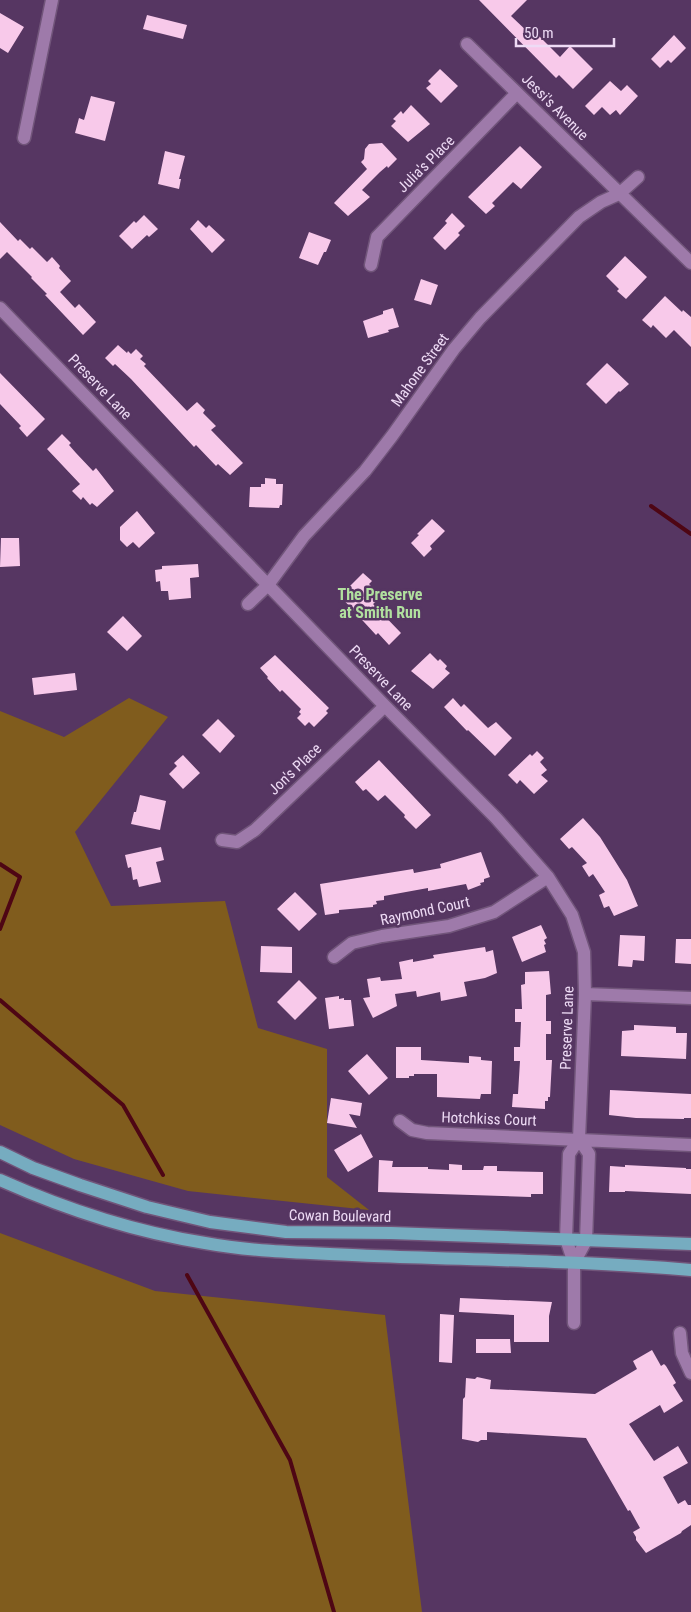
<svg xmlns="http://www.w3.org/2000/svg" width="691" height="1612" font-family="'Roboto Condensed',sans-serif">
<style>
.green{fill:#805c1d}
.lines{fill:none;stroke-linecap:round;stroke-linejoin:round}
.stream{stroke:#4e0614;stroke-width:4}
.building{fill:#f8c9ea}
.minor-casing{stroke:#71557a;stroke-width:15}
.major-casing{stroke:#71557a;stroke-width:15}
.minor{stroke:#9e7aaa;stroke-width:12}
.major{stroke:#76acc0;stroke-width:12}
.labels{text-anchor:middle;stroke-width:5;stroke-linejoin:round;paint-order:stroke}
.street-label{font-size:15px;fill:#eedbf5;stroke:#563662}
.neighbourhood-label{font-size:16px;font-weight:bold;fill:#b1e09f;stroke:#563662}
</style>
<rect width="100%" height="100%" fill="#563662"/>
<path class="green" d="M129,698L168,717L75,832L111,906L225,901L258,1028L327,1049V1177L369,1210L188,1191L74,1159L0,1125V711L64,737Z
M0,1233L155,1291L385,1315L422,1612H0Z"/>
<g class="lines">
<path class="stream" d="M651,506L691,534
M0,864L20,877L0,929
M0,1000L123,1105L163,1175
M187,1275L290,1460L334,1612"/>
</g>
<path class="building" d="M479,0H527L511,16L530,34L534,31L560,57L570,46L593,69L573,89L559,75L556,78Z
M0,13L24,27L8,53L0,48Z
M147,15L187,25L183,39L143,29Z
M674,35L686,48L671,63L668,60L660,68L651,59Z
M440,69L458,86L441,103L426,88L431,84L428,81Z
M610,81L621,91L627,85L638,96L620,115L616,110L610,115L602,107L594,115L585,106Z
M91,96L115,102L105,141L75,133L79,118L84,120Z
M411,105L430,124L408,142L391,126L396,121L393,119L401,111L403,114Z
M382,143L397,159L388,168L387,166L380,172L362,190L370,197L348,216L334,203L367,169L361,162L364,159L365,149L369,144Z
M520,146L542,167L521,189L513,182L492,203L495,206L486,214L468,197Z
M165,151L185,156L179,179H181L179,189L158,184Z
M452,213L465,226L458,233L460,235L445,250L433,238L447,223L445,221Z
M144,215L158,229L149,237L147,235L132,249L119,236L134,221L136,223Z
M198,220L206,228L209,225L225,240L212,253L190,229Z
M0,222L18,241L20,239L30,249L32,247L47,262L52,257L60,266L59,268L71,281L60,292L75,308L79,304L96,322L83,335L45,295L47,294L31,278L32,277L7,252L0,259Z
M309,232L331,240L326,252H324L318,265L299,258Z
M625,256L647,277L626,299L617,291L619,289L606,276Z
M421,279L438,285L431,305L414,300Z
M665,296L682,312L683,310L691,317V347L674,330L666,338L653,325L651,328L642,320Z
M393,308L399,327L388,330L389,332L368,338L363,321L383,314V311Z
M118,345L127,353L128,351L131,354L136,349L143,356L140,359L146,364L144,366L187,411L197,402L205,410L203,413L216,426L211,430L243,463L230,475L218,464L216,466L196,445L194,447L131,379L115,364L113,366L105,358Z
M607,363L629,384L620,392L619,391L606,404L586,384Z
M0,373L45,419L27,437L19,428L21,426L0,404Z
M62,434L71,443L69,445L76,453L93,471L96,468L114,491L97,507L92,503L90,505L83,497L81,500L72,491L80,484L47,449Z
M265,478L276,479V484H283L282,505H280L279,508L249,507L250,487H261V484H265Z
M137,511L155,533L139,548L133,542L127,547L120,540V527Z
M432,519L445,531L430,546L432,549L424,557L411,543L419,535L417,534Z
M1,538H19L20,566L0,567Z
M198,564L199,577L190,578L191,598L169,600L168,591H161L160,581L156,582L155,570L162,569V566Z
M363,573L372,581L369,584L382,597L373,604L401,633L389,645L378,633L376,635L340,596Z
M123,616L142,636L127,651L107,632Z
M430,653L438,661L440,659L447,666L445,669L450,673L433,689L411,671Z
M275,655L329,708L326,711L328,713L314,727L309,722L305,726L297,718L301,714L299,712L301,709L282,690L280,692L267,678L268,677L260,668Z
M75,673L77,690L34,695L32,678Z
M453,698L461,707L464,704L488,728L496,722L512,738L495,756L468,730L467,731L444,707Z
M218,719L235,736L220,753L202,735Z
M537,751L544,758L540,762L547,770L541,775L548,781L534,794L520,780L517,784L508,775L530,754L532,756Z
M183,755L200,773L183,789L169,774L177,766L174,763Z
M379,760L431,815L416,829L404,817L405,815L385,795L378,801L366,789L363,791L355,782Z
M140,795L166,801L160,830L131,824L134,812H136Z
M583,818L600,837L627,880L638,906L614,916L609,906L604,908L599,895L605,892L593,874L589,877L582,866L587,863L572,847L569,849L560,839Z
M161,847L164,860L156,862L161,882L139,887L137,879L133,880L131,867L128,868L125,855Z
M481,852L490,877L484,879V882L480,883L481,885L468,890L466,884L428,891V888L384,896V900L376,901L377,904L373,905V907L339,910V913L325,915L320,884L413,869L414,873L441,868L440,864Z
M295,892L317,914L299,931L277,909Z
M541,925L547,938L544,940L546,944L544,945L546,952L522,962L512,937Z
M620,935L645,936L644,961L633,960L632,967L618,966Z
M676,939H691V964L675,963Z
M261,946L292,947V973L260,972Z
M485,947L486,952L493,950L497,973L485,978L464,982L467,996L441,1001L440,992L417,997L416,991L395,994L397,1006L373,1018L363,998L370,997L367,979L380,977L381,981L402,979L399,962L413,959V962L434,958L433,955Z
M549,971L551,994L546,995V1021H551V1034H546V1060H552L550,1097H548V1101H545V1109L512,1107L513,1094H518L520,1061H514V1047H520L521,1022H515V1009H522L521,985L525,984V972Z
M299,980L317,998L295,1020L277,1002Z
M339,996V999L344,998V1000H351L354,1026L329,1029L325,998Z
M634,1025L676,1027V1033H687L686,1059L621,1056L622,1031L634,1030Z
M396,1047H421V1060L469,1063V1056L481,1057V1060L492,1061L491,1094H481L480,1099L437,1097V1074H414V1076H409V1078H396Z
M367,1054L388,1078L369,1095L348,1071Z
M610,1090L691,1094V1118H684V1119L636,1118L609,1115Z
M331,1098L362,1103L360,1116L349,1114L357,1128L327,1123Z
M361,1134L373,1157L348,1172L334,1150Z
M379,1160L393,1161L392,1167H428V1169L449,1170V1164L462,1165V1170H483L484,1166H497V1171L543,1172V1194H531V1197L378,1192Z
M625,1165L686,1168V1169H691V1194L625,1191V1192H609L610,1166L625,1167Z
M460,1298L552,1302L549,1316V1342H514V1315L459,1312Z
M440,1314L454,1315L452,1363L439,1362Z
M476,1339H510L511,1353H476Z
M652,1350L661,1366L664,1364L666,1366L675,1381L676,1383L673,1385L683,1401L664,1413L660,1405L629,1424L654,1461L678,1446L688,1463L663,1477L678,1504L685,1500L688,1505H691V1525L682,1531L681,1533L646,1553L636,1540V1537L633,1532L640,1528L630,1510L628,1511L586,1438L487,1432V1440H481L478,1442L462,1439L463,1399L465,1397L466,1378L475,1379L477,1377L491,1380L490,1389L595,1394L637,1369L633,1361Z"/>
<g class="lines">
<g class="minor-casing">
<path id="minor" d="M467,44L691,263
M24,138L52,0
M371,265L377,237L517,93
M0,308L385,706L496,818L548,877L572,915L584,952L585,994L579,1139L569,1154L566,1239L574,1263V1323
M248,604L268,585L304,536L365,471L392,436L454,349L480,318L579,217L601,202L619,194L638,177
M222,840L237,842L255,830L385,706
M334,957L352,943L382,936L449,926L494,912L548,877
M585,994L691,998
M400,1121L412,1130L427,1133L691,1145
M574,1263L586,1241L589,1154L579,1139
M680,1333L682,1353L691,1373"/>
</g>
<g class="major-casing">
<path id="major" d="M0,1152L33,1168L80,1185L147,1207L210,1222L286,1232L391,1233L691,1244
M0,1180C65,1209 135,1232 205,1243C261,1253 318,1253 374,1256C480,1260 586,1261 691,1270"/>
</g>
<use href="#minor" class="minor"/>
<use href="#major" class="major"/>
</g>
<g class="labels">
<g class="street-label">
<text transform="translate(555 107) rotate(45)" y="5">Jessi's Avenue</text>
<text transform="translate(426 164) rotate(-45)" y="5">Julia's Place</text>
<text transform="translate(420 370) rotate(-54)" y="5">Mahone Street</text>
<text transform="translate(100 387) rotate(46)" y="5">Preserve Lane</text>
<text transform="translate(381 678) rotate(46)" y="5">Preserve Lane</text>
<text transform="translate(295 769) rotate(-44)" y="5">Jon's Place</text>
<text transform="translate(425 911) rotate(-12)" y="5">Raymond Court</text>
<text transform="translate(567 1028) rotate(-88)" y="5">Preserve Lane</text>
<text transform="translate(489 1119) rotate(2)" y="5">Hotchkiss Court</text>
<text transform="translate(340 1216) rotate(1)" y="5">Cowan Boulevard</text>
</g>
<g class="neighbourhood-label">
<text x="380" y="600">The Preserve<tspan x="380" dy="18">at Smith Run</tspan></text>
</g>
</g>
<path d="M516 38v8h98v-8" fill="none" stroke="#eedbf5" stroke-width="2.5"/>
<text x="524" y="38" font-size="15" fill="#eedbf5" stroke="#563662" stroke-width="4" paint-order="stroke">50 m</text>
</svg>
